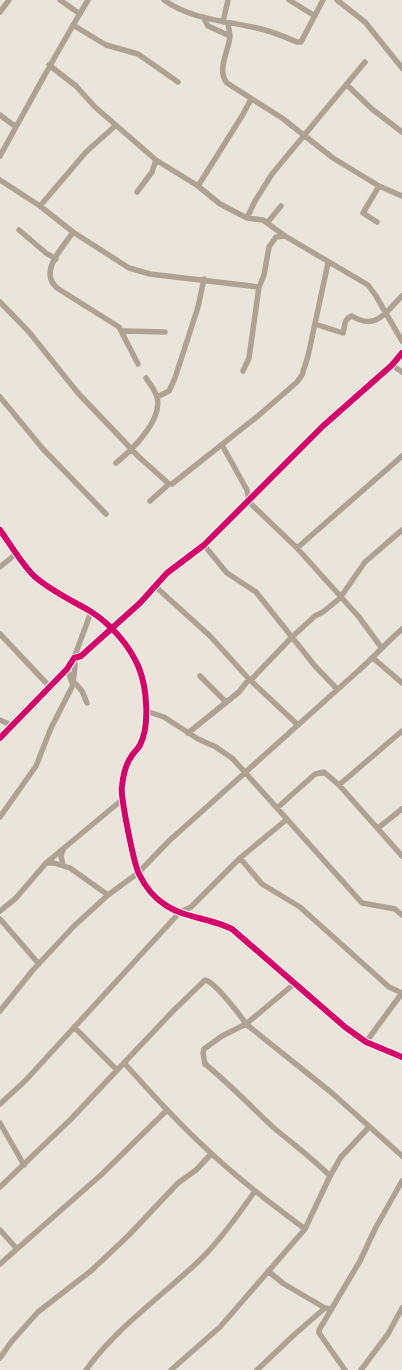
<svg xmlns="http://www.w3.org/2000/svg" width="402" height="1370" font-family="Montserrat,sans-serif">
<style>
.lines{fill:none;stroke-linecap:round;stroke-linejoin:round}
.minor{stroke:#aea295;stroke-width:5.5}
.cycleway-casing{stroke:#fdf5e2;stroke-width:8}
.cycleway{stroke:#d6006c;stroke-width:6}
</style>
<rect width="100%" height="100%" fill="#eae5db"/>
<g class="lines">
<path class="minor" d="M60,0L80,14
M164,0C193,21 232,21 265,30C276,33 287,38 297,42H301L323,0
M289,0L315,16
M337,0L365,22L402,68
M0,12L9,0
M203,17L208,26L230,36
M223,22L228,0
M228,23C228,27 230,32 230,36C229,51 216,70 227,83L282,118L333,158L379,186L402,196
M73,25L106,45L138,54L178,82
M49,65L76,86L95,107L156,160L198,186L220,204L247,218L263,220L285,236L368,285L376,296L402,341
M347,85L372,109L402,132
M0,115L16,127
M0,156C29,104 57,51 88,0
M0,180L40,206L73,232L129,268L150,274L259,287
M198,186L242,116L251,99
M137,192L152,172L156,160
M40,206L86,152L115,126
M247,218L255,201L272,174L365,62
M377,222L363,213L379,186
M267,223L281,206
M19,230L46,253L56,259
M73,232C63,248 38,271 57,288L119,327L138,364
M0,302L29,332L78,393L139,457L169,484H172L258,416L297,382L302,375L308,356L328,263
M315,324L343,333C345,326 344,318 352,316C376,331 386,312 402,296
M123,331L165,332
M392,365L402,372
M243,371L249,358L259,287L264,275L269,247L276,237L285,236
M0,397L43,449L106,514
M157,397L169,391L175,378L198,307L204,279
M222,445L247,490L249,502L297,548L359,617L381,647
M116,463C132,450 163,420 157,397C155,390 150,384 146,378
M150,501L169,484
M0,530C11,545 21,563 34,576C51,591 71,600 90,611C111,624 130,646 139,668C147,688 150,726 140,745C138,749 133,753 131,757C126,764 123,777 122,786C120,796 134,864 139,874C145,886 153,897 164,904C183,918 211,918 232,929L345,1027L366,1042L402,1057
M204,545L227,573L256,592L315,666L337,689
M297,548L402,456
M0,567L17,553
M156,587L210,636L249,679L298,725
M0,634L50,687
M373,658L402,683
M67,669L73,685L76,684L82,691L87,703
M200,676L226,702
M251,680L292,637L315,616L323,612L340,598L365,562L402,530
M146,711L164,717L198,739L216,747L233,759L362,903L395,909L402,915
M0,720L13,726
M188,733L239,692L249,679
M0,738L67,669L74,658L81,656L140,603L167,573L204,545L323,426L392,365L402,353
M339,785L402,731
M277,808L315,774L324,772L339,785L402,856
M0,817L36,766L51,728L73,685L75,666L74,658L91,612
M378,828L402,809
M63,850L61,856L63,865
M240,858L262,884L300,907L389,987L402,993
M46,863L123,799
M0,911L16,898L46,863H54L70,868L108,895
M0,919L39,964
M294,984L246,1024L222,1036L204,1049L203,1053L205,1064C229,1083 251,1107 274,1128C293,1144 312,1158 330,1176
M0,1011L33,970L74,926L108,895L138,873L170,840L357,672C373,658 386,643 402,629
M74,1027L117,1070
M366,1042L402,993
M125,1064C153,1095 181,1126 212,1154C241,1181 273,1205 305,1229
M0,1104L25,1081L180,912L191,907L240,858L286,820
M0,1123L24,1165
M0,1187L71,1119L173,1011L205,980C215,982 240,1015 246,1024L332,1093L402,1156
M0,1230L17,1249
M0,1264L102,1174L167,1110
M268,1271L284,1284L325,1308
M0,1358L12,1341L38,1312L92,1270L129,1235L178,1183L196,1170L211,1154
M86,1370C117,1327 162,1296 200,1260C221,1239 238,1215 255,1191
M171,1370L220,1327L305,1229L330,1176L341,1157L369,1127
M257,1370L295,1334L325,1308L331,1309
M345,1370L319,1333V1330L360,1261L375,1229L402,1181
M361,1370L388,1334L402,1308"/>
<g class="cycleway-casing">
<path id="cycleway" d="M0,530C11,545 21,563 34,576C51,591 71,600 90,611C111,624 130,646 139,668C147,688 150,726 140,745C138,749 133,753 131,757C126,764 123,777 122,786C120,796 134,864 139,874C145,886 153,897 164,904C183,918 211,918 232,929L345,1027L366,1042L402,1057
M0,738L67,669L74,658L81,656L140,603L167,573L204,545L323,426L392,365L402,353"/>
</g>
<use href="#cycleway" class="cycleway"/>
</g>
</svg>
